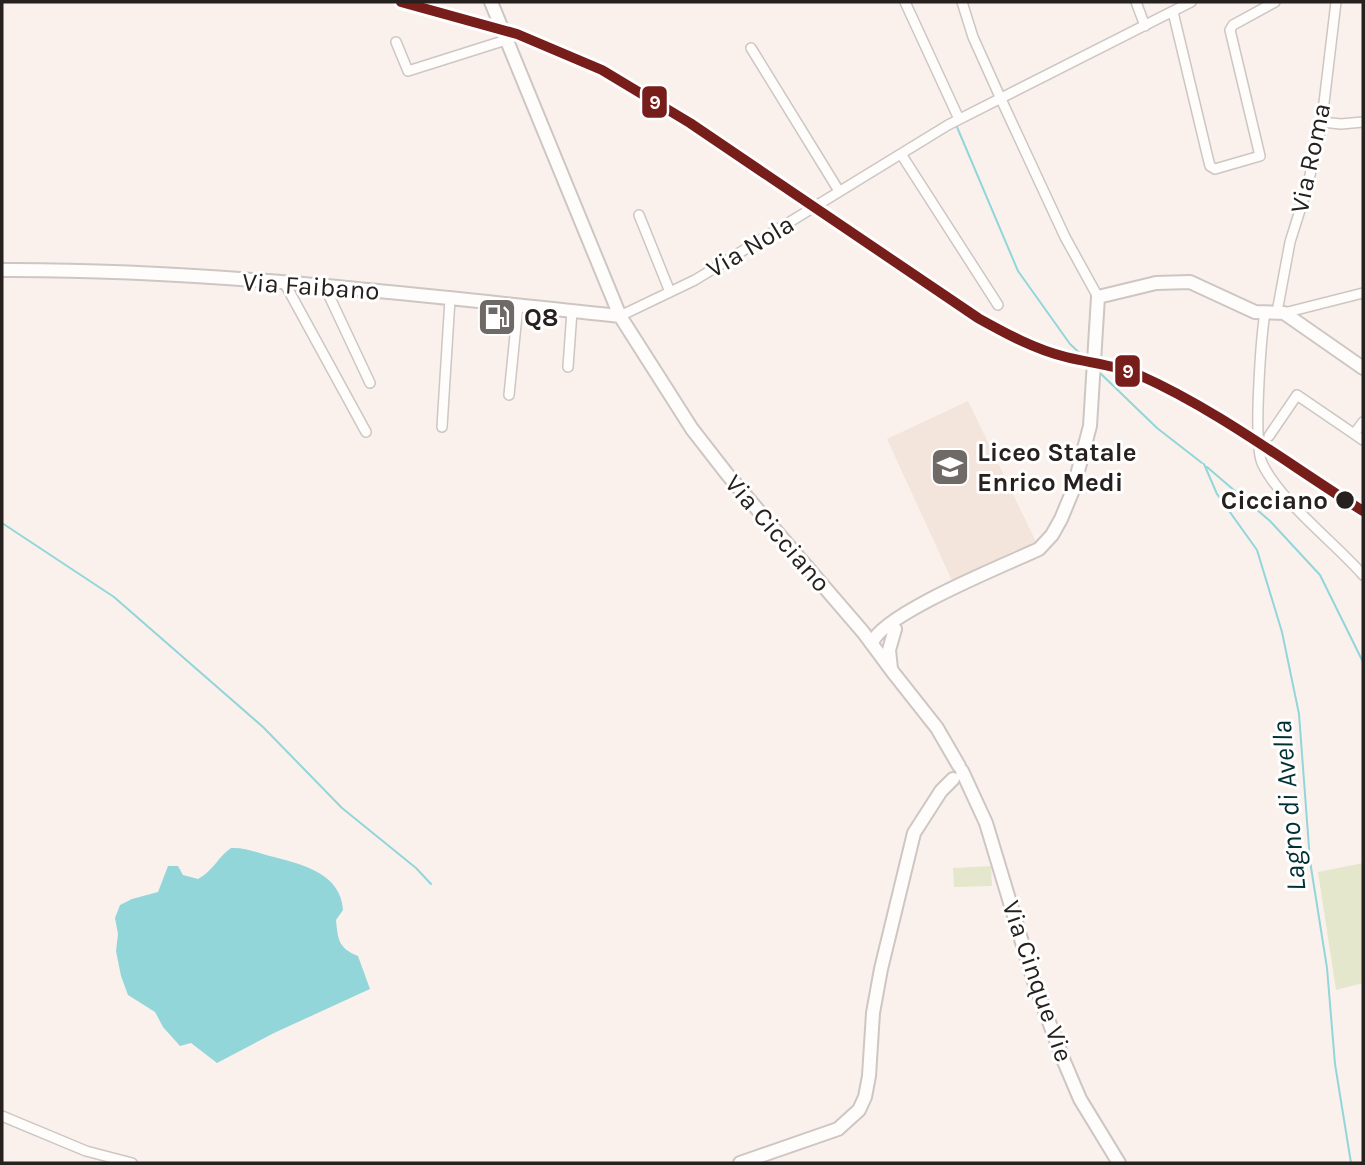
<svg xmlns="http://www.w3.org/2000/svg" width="1365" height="1165" font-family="Karla,sans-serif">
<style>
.built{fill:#f3e4dc}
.green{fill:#e4e7cb}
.water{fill:#92d6da}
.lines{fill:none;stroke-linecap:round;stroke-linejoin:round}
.stream{stroke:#92d6da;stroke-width:2}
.street-casing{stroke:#cdc6c3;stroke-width:12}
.secondary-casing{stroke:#cdc6c3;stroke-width:16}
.street{stroke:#fefdfc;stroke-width:9}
.secondary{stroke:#fefdfc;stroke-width:12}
.rail-1-casing{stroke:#fff;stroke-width:16}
.rail-1{stroke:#771e1b;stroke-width:10}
.stop-dot{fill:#26211e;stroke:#fff;stroke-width:2.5}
.labels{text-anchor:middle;stroke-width:6;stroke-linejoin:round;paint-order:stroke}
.street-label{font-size:26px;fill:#26211e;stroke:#fff}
.poi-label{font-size:26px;font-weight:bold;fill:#26211e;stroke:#fff;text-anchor:start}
.stop-label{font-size:26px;font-weight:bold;fill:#26211e;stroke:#fff;text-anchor:end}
.water-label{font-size:28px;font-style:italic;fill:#003034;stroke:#fff}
.line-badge{stroke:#fff;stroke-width:2.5}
.badge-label{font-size:19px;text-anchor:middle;font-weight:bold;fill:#fff}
</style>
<rect width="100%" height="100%" fill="#faf1ed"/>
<path class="built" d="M968,401L1037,544L1014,551L975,569L973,573L954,585L887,439Z"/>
<path class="green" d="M1363,863V983L1336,990L1318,872Z
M991,866L992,886L954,887L953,868Z"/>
<path class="water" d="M231,848C247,847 259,854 274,857C304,865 341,874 343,910L336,920C338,939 338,948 358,956L370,989L274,1033L217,1063L191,1043L180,1046L163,1027L155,1012L128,995L121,976L116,951L118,934L115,918L120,905L132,899L158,892L168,866H178L183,875L198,879C214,870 217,858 231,848Z"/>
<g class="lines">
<path class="stream" d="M957,127L1018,271L1070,344L1088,361
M1099,372L1157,428L1202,463
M1204,464L1217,494L1257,550L1282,632L1299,714L1310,861L1327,968L1335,1064L1351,1163
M1207,467L1270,521L1320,575L1363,662
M2,523L114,597L263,727L342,808L416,868L431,884"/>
<g class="street-casing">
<path id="street" d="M905,2L959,119
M962,2L973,37L1000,97L1065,237L1098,297
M1136,2L1145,26
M1173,12L1207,154L1210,166L1215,169L1260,156L1230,30L1233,25L1275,2
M396,42L408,71L506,40
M751,48L839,191
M1322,122L1341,124L1363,122
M901,154L998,305
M639,215L670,292
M284,282L366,432
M324,285L370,383
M1265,312C1261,339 1253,442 1262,463C1279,500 1335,543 1363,575
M1277,312L1290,242L1307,188L1321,128L1336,2
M1284,313L1363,293
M620,316L695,280L948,125L1191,2
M568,367L572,311
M509,395L518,305
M442,427L450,299
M1354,434L1363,422
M1269,436L1297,395L1363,440
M2,1116L86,1151L132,1163"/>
</g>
<g class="secondary-casing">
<path id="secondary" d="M491,2L620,316L692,429L727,474L863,632L892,671L937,728L959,766
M2,270C209,269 415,295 620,316
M872,643C882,614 1007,564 1039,549L1052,535L1061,519L1073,490L1090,426L1098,297L1156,283L1190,282L1255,312L1284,313L1363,368
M891,669L889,650L895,629
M962,771L986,823L1034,982L1063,1059L1080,1099L1119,1163
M740,1163L838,1129L859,1110L865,1097L869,1076L873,1013L881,969L914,833L941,791L953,779"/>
</g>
<use href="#street" class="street"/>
<use href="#secondary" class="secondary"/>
<g class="rail-1-casing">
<path id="rail-1" d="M401,2L517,34L602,70L690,123L978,318C1007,334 1034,349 1066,357C1089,363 1116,365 1139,375C1216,409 1291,466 1363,511"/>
</g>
<use href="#rail-1" class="rail-1"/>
</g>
<defs>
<g id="fuel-square" transform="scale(2.0125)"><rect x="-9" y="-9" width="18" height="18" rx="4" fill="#706a66" stroke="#fff"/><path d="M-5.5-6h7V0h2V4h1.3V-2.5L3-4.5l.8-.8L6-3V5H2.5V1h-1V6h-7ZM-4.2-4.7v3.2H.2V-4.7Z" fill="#fff"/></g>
<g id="school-square" transform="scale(2.0125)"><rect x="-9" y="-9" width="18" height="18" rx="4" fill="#706a66" stroke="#fff"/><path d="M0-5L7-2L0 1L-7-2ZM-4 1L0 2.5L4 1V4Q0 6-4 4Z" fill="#fff"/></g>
</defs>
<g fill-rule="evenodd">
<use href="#fuel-square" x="497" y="317"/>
<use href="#school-square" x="950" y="467"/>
</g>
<circle class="stop-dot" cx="1345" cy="500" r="10"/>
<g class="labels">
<g class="street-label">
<text transform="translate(1310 158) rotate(-78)" y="9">Via Roma</text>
<text transform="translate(750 246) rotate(-31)" y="9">Via Nola</text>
<text transform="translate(311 286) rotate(4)" y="9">Via Faibano</text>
<text transform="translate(778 533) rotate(49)" y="9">Via Cicciano</text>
<text transform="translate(1038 981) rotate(71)" y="9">Via Cinque Vie</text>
</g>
<g class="poi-label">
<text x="524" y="326">Q8</text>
<text x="977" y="461">Liceo Statale<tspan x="977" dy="30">Enrico Medi</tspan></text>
</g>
<g class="stop-label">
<text x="1328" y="509">Cicciano</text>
</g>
<g class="water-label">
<text transform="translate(1288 806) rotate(-95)" y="10">Lagno di Avella</text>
</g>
</g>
<g class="line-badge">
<rect x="641" y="85" width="27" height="34" rx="7" fill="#771e1b"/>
<rect x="1114" y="354" width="27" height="34" rx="7" fill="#771e1b"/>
</g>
<g class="badge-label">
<text x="655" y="109">9</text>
<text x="1128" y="378">9</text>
</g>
<rect width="1365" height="1165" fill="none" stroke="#26211e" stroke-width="7"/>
</svg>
